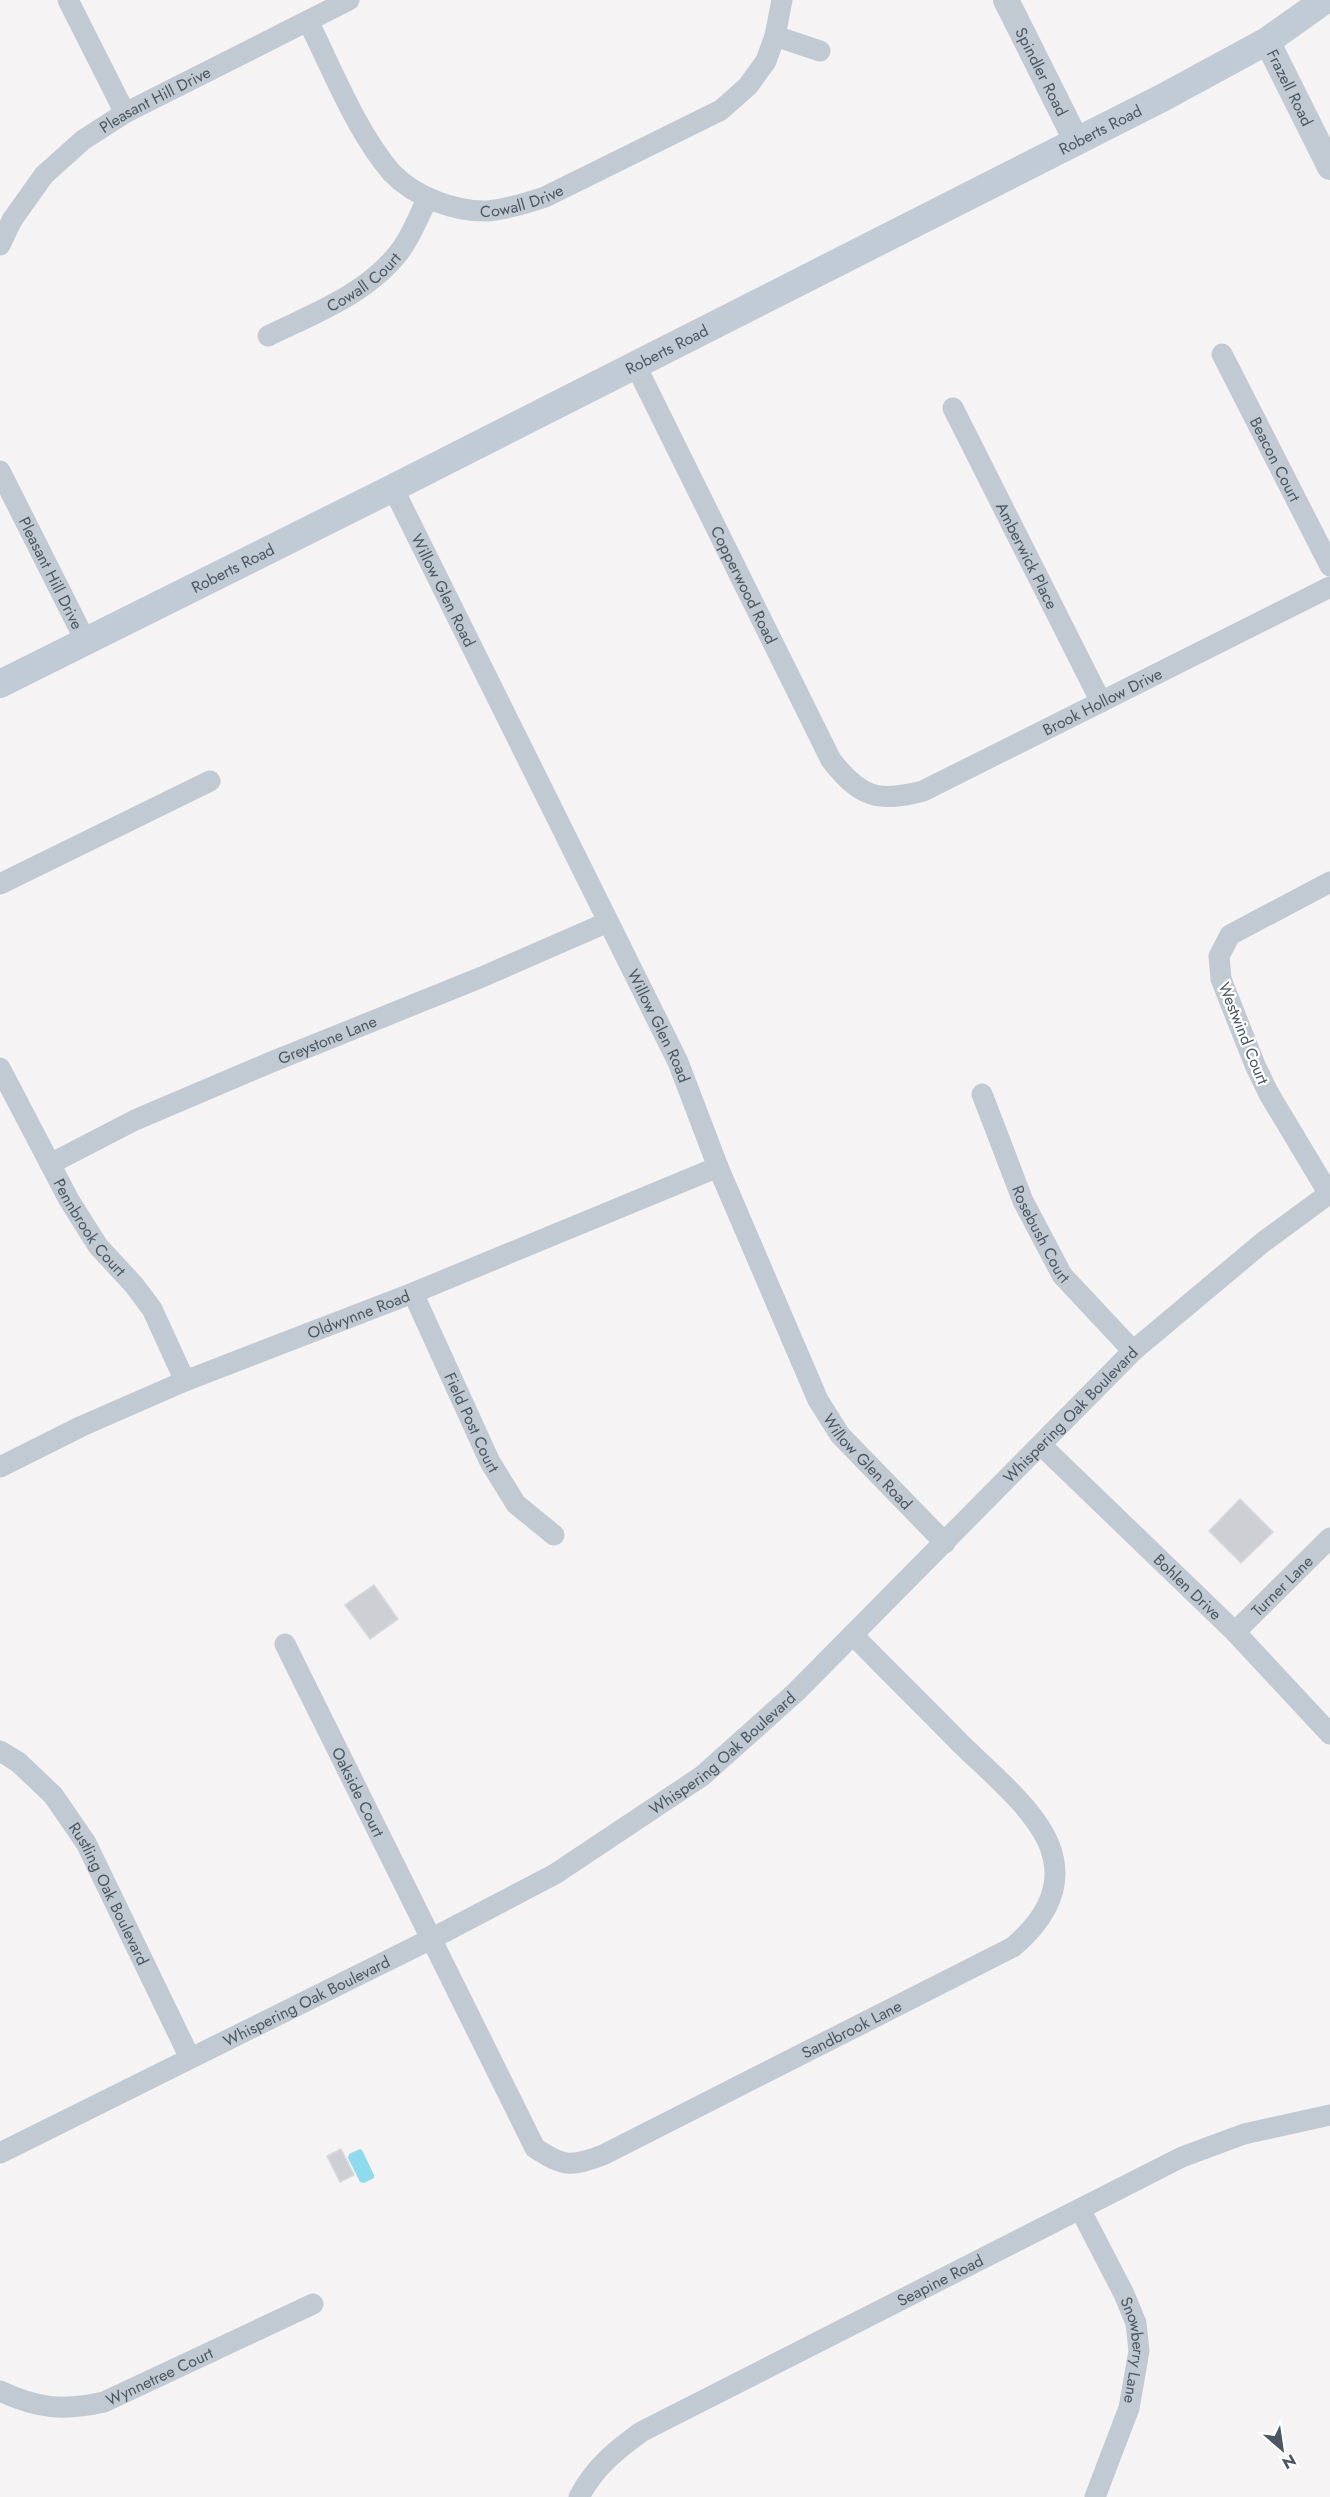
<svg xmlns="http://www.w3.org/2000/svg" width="1330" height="2497" font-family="Jost,sans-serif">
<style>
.water{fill:#90daee}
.building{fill:#cdcfd5;stroke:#d7d9de;stroke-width:1.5}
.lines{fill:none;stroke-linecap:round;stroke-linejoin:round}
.minor{stroke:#c1cad2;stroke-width:21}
.tertiary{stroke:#c1cad2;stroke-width:26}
.secondary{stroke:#c1cbd6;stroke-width:28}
.labels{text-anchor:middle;stroke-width:4.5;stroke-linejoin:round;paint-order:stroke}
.street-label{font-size:16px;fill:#4a5661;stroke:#fff}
</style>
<rect width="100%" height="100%" fill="#f5f3f3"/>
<path class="water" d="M360,2149L362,2150L374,2175V2178L364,2183L360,2182L348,2158L349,2154Z"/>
<path class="building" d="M1240,1499L1273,1532L1241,1563L1209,1531Z
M374,1585L398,1619L370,1639L345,1605Z
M341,2149L354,2175L340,2182L327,2156Z"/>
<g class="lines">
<g class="minor">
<path d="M68,0L125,113"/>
<path id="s1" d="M308,21C332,69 357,133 392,173C415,197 455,212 488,211C508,209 527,203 545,197L721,110L748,86L766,61L775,36L782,0"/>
<path d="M775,36L820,51"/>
<path id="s2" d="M0,245L12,220L44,175L83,140L125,113L349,0"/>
<path id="s3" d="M268,336C315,313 367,294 400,251C412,235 419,215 428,198"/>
<path id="s4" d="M1222,354L1330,566"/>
<path id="s5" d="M636,366L831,760C860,797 877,803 923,791L1330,587"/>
<path id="s6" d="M953,408L1101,702"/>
<path id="s7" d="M0,471L86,642"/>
<path id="s8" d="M393,488L678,1062L718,1167L818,1400L840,1435L945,1543"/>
<path d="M0,884L210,781"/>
<path id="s9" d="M0,1068L69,1200L98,1246L134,1285L152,1309L185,1381"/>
<path id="s10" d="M982,1094L1023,1201L1062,1275L1133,1351"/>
<path id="s11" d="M50,1164L135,1120L269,1063L482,977L608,922"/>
<path d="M1329,1194L1269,1094L1255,1065L1221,979L1219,956L1230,935L1330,882"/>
<path id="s12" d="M413,1293L490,1462L516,1504L554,1535"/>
<path id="s13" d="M1041,1445L1235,1632L1330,1734"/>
<path id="s14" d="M0,1467L82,1426L185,1381L413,1293L718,1167"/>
<path id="s15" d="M1235,1632L1330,1538"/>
<path id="s16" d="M285,1644L535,2148C564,2167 571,2167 603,2155L1013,1947C1039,1925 1062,1894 1053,1857C1044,1815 989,1772 959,1742C924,1706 888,1671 853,1635"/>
<path id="s17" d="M0,1751L18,1762L53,1795L86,1843L190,2058"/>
<path id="s18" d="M0,2153L431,1939L555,1874L702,1776L796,1692L1133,1351L1262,1243L1330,1193"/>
<path id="s19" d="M1080,2209L1124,2294L1136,2323L1139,2351L1129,2408L1095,2497"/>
<path id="s20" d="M0,2391C38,2409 64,2411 104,2402L313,2304"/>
<path id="s21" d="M579,2497C595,2467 614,2452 641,2432L1182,2157L1244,2134L1330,2115"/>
</g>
<g class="tertiary">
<path id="s22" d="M1006,0L1077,142"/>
<path id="s23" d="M1267,41L1330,167"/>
</g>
<path class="secondary" id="s24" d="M0,684L393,488L1162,98L1267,41L1325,0"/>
</g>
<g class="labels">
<g class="street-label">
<text dy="6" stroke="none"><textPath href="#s22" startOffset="80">Spindler Road</textPath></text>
<text dy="6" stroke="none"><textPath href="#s23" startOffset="52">Frazell Road</textPath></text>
<text dy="6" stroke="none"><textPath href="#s2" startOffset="218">Pleasant Hill Drive</textPath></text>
<text dy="6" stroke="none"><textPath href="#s24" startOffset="1232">Roberts Road</textPath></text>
<text dy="6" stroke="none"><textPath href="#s1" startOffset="315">Cowall Drive</textPath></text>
<text dy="6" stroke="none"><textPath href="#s3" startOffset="110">Cowall Court</textPath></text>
<text dy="6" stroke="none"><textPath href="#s24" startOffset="746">Roberts Road</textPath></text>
<text dy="6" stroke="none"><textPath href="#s4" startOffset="118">Beacon Court</textPath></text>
<text dy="6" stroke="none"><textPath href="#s6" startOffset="165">Amberwick Place</textPath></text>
<text dy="6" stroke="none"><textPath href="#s24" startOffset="260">Roberts Road</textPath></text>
<text dy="6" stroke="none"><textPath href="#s7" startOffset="114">Pleasant Hill Drive</textPath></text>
<text dy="6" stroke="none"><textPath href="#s5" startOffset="244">Copperwood Road</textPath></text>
<text dy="6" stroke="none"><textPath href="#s8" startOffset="114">Willow Glen Road</textPath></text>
<text dy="6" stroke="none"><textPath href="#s5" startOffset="746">Brook Hollow Drive</textPath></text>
<text dy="6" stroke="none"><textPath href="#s8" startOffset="600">Willow Glen Road</textPath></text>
<text transform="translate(1244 1033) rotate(68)" y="6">Westwind Court</text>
<text dy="6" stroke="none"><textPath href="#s11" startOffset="304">Greystone Lane</textPath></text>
<text dy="6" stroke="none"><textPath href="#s9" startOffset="183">Pennbrook Court</textPath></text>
<text dy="6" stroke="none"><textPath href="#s10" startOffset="152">Rosebush Court</textPath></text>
<text dy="6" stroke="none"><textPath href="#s14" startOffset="390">Oldwynne Road</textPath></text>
<text dy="6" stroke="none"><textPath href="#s18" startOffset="1314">Whispering Oak Boulevard</textPath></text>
<text dy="6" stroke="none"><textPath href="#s12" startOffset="142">Field Post Court</textPath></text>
<text dy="6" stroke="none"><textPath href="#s8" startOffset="1086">Willow Glen Road</textPath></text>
<text dy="6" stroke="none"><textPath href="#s15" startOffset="66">Turner Lane</textPath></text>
<text dy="6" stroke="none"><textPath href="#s13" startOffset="204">Bohlen Drive</textPath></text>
<text dy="6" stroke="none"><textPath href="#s18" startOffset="828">Whispering Oak Boulevard</textPath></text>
<text dy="6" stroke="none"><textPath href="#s16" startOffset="165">Oakside Court</textPath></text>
<text dy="6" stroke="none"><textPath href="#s17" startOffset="183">Rustling Oak Boulevard</textPath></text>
<text dy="6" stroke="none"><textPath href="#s18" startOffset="342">Whispering Oak Boulevard</textPath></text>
<text dy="6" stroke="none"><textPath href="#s16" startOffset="914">Sandbrook Lane</textPath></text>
<text dy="6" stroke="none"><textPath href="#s21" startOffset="426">Seapine Road</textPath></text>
<text dy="6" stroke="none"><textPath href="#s19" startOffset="154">Snowberry Lane</textPath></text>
<text dy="6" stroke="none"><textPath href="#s20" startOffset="168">Wynnetree Court</textPath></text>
</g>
</g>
<g transform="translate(1282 2449) rotate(151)" stroke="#ffffff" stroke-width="4.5" paint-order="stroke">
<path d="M0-4.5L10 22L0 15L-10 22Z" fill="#4a5661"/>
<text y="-9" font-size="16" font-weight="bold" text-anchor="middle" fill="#4a5661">N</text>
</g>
</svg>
